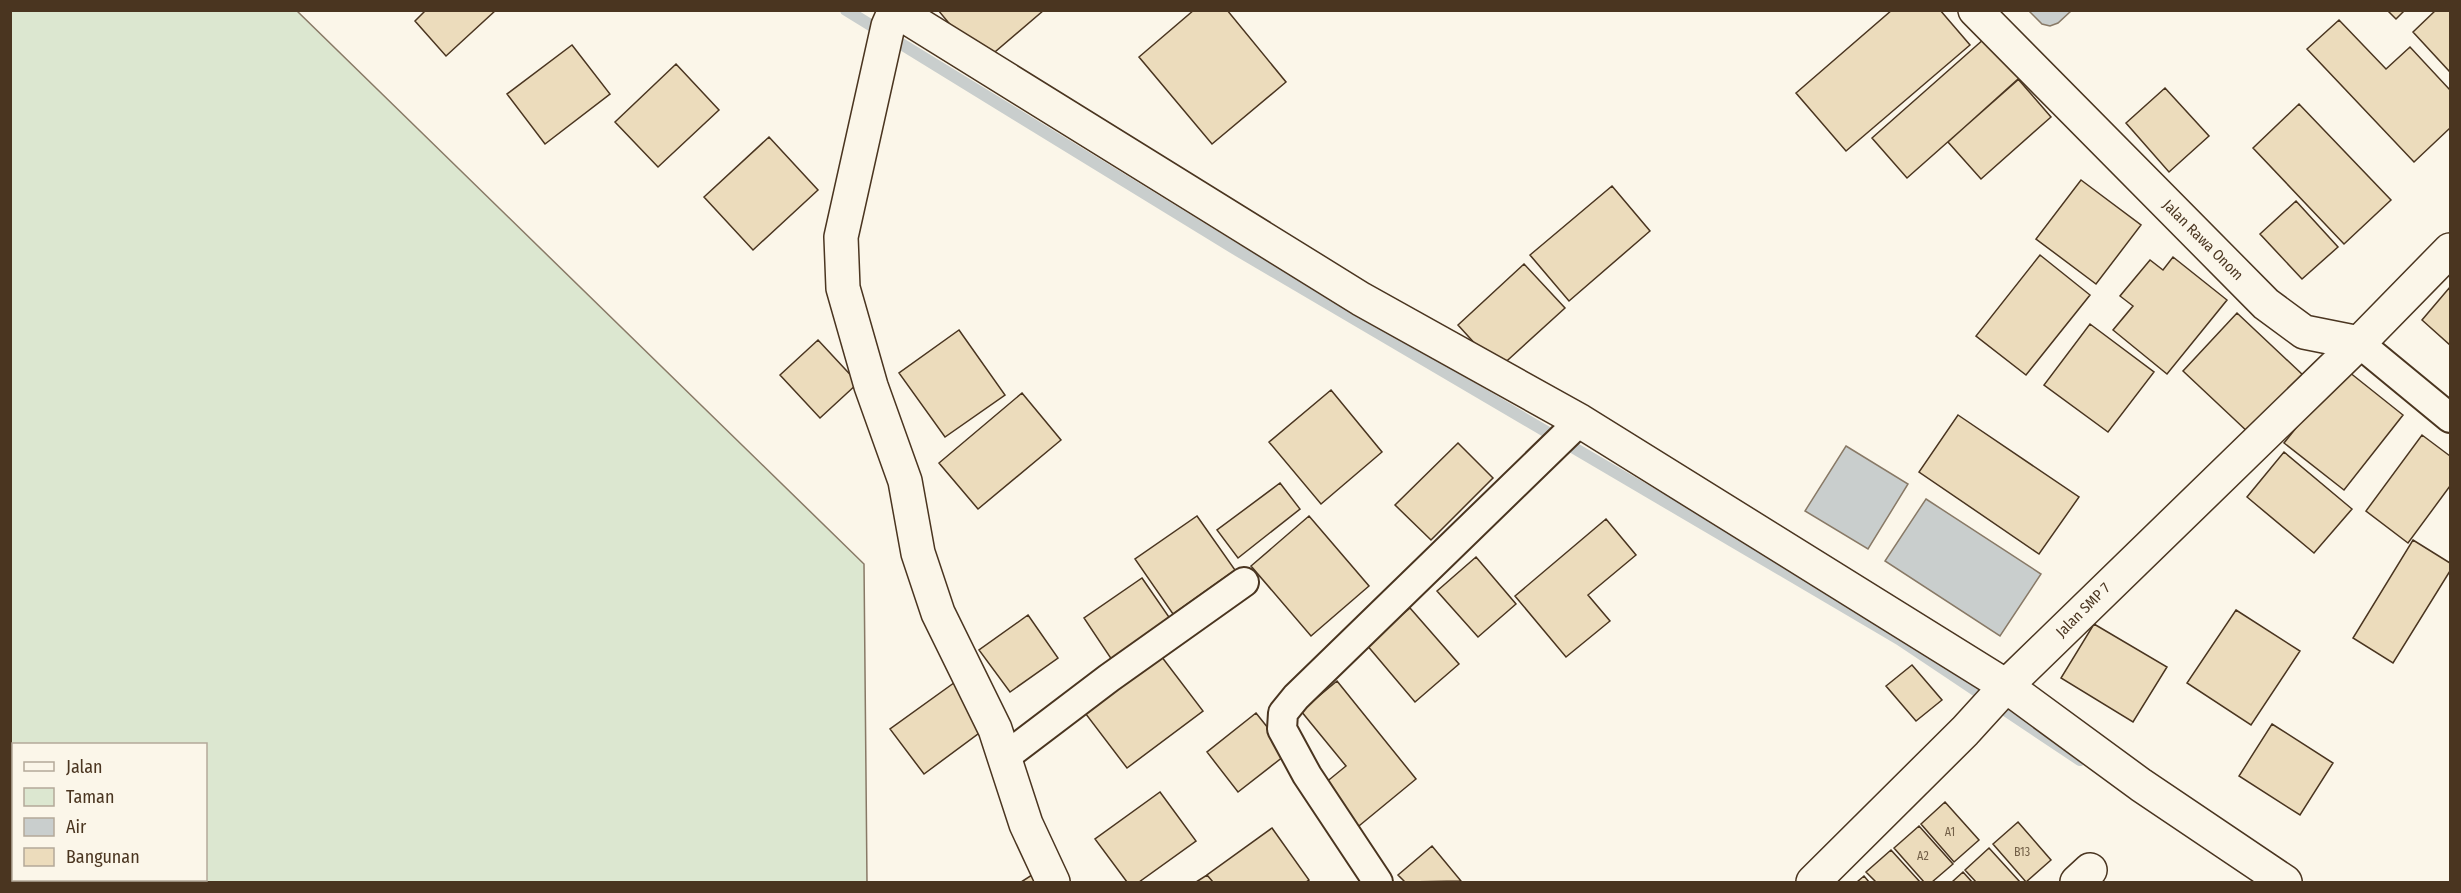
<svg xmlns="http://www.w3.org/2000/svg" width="2461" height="893" font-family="'Fira Sans Condensed',sans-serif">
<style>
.green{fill:#dce7d0;stroke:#887966;stroke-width:1.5;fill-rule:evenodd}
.water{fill:#c9cecd;stroke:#887966;stroke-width:1.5}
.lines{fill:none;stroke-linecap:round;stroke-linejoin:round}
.stream{stroke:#c9cecd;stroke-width:12}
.building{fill:#ecdcbc;stroke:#4a3520;stroke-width:1.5}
.pedestrian-casing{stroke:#4a3520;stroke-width:32}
.minor-casing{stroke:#4a3520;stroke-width:36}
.pedestrian{stroke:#fbf6e9;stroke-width:28}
.minor{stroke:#fbf6e9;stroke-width:33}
.labels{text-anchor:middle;stroke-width:4.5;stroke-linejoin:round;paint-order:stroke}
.number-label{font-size:12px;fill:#725f47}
.street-label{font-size:15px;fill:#4a3520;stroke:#fbf6e9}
</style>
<rect width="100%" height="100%" fill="#fbf6e9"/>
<path class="green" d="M10,11H297L864,564L867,882H11ZM14,744H206V880H14Z"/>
<path class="water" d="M2029,11H2071L2058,23L2050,26L2042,24Z
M1846,446L1908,484L1868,549L1805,511Z
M1926,499L2041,574L2000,636L1885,561Z"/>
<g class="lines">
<path class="stream" d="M846,10L1232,247L1899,639L2080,760"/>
</g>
<path class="building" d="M426,10H496L446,56L415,21Z
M938,10H1044L982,63Z
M1194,10H1227L1286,82L1212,144L1139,57Z
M1892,10H1940L1970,45L1846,151L1796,93Z
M2387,10H2405L2396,19Z
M2436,10H2450V72L2413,32Z
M2339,20L2386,69L2410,47L2450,90V128L2414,162L2307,49Z
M1993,31L2028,71L1907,178L1872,138Z
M572,45L610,94L545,144L507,94Z
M676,64L719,110L658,167L615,122Z
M2018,79L2051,117L1981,179L1948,142Z
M2165,88L2209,136L2169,172L2126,123Z
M2299,104L2391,200L2344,244L2253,148Z
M769,137L818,190L753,250L704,197Z
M2081,180L2141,225L2096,284L2036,239Z
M1612,186L1650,231L1569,301L1530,255Z
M2296,201L2338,247L2302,279L2260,234Z
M2040,255L2090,295L2026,375L1976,336Z
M2173,257L2227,300L2167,374L2113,330L2133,306L2120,296L2150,260L2163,270Z
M1524,264L1565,308L1498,369L1458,325Z
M2450,287V345L2422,320Z
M2237,313L2304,376L2250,434L2183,371Z
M2090,324L2154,372L2108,432L2044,385Z
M959,330L1005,395L945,437L899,373Z
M818,340L858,383L820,418L780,375Z
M2344,368L2403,415L2344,490L2284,443Z
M1331,390L1382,452L1321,504L1269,442Z
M1022,393L1061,440L978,509L939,463Z
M1958,415L2079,497L2039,554L1919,472Z
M2422,435L2450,456V486L2408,543L2366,511Z
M1458,443L1493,478L1431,540L1395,505Z
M2284,452L2352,509L2314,553L2247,497Z
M1280,483L1300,509L1238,558L1217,530Z
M1197,516L1235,570L1173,614L1135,559Z
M1309,516L1369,586L1311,636L1251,566Z
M1606,519L1636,555L1588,595L1610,621L1566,657L1515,596Z
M2413,540L2450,563V571L2393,663L2353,638Z
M1476,557L1516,604L1478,637L1437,591Z
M1142,578L1171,620L1112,660L1084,618Z
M1410,608L1459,664L1415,702L1366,644Z
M2236,610L2300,651L2251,725L2187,683Z
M1028,615L1058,658L1010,692L979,650Z
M2094,624L2167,667L2133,722L2061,678Z
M1155,648L1203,711L1127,768L1079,705Z
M1912,665L1942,700L1916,721L1886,686Z
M958,680L990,725L924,774L890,729Z
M1337,681L1416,779L1354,830L1319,788L1346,766L1301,711Z
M1256,713L1288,753L1238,792L1207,752Z
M2272,724L2333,763L2300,815L2239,776Z
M1160,792L1196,841L1139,882H1127L1095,839Z
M1945,802L1979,840L1954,862L1921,824Z
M2018,822L2051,860L2026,882L1993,844Z
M1919,826L1953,864L1932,882H1924L1894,848Z
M1272,828L1309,880L1306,882H1213L1207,875Z
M1432,846L1461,881L1405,882L1398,875Z
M1989,848L2020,882H1976L1965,870Z
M1891,850L1920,882H1876L1866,872Z
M1963,872L1972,882H1952Z
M1035,873L1042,882H1021Z
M1207,875L1213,882H1196Z
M1864,876L1869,882H1857Z"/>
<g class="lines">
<g class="pedestrian-casing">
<path id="pedestrian" d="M2359,343L2450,418
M1005,757L1109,678L1244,582
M1378,882L1307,775L1282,729L1283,713L1296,697L1580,421"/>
</g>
<g class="minor-casing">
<path id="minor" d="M895,10L1361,299L1580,421L2006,686L2141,785L2285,882
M895,10L888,26L841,237L843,288L871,386L905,481L918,553L938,613L995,729L1026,824L1053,882
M1975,10L2266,304L2304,332L2359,343
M1813,882L1965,731L2006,686L2359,343L2450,250
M2077,882L2090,870"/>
</g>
<use href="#pedestrian" class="pedestrian"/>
<use href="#minor" class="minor"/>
</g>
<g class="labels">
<g class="number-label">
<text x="1950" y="836">A1</text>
<text x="2022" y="856">B13</text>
<text x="1923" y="860">A2</text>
</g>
<g class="street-label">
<text transform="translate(2203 240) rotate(45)" y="5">Jalan Rawa Onom</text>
<text transform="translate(2083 610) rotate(-45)" y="5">Jalan SMP 7</text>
</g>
</g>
<rect width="2461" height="893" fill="none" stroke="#4a3520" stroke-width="24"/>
<rect x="12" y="743" width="195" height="138" fill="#fbf6e9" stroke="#b4a999" stroke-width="1.5"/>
<rect x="24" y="762" width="30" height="9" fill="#fbf6e9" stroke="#b4a999" stroke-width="1.5"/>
<text x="66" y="773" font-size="18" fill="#4a3520">Jalan</text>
<rect x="24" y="788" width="30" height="18" fill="#dce7d0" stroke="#b4a999" stroke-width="1.5"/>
<text x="66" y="803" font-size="18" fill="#4a3520">Taman</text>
<rect x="24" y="818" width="30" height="18" fill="#c9cecd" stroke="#b4a999" stroke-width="1.5"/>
<text x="66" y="833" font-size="18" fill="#4a3520">Air</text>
<rect x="24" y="848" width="30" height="18" fill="#ecdcbc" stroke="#b4a999" stroke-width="1.5"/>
<text x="66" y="863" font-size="18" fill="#4a3520">Bangunan</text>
</svg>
